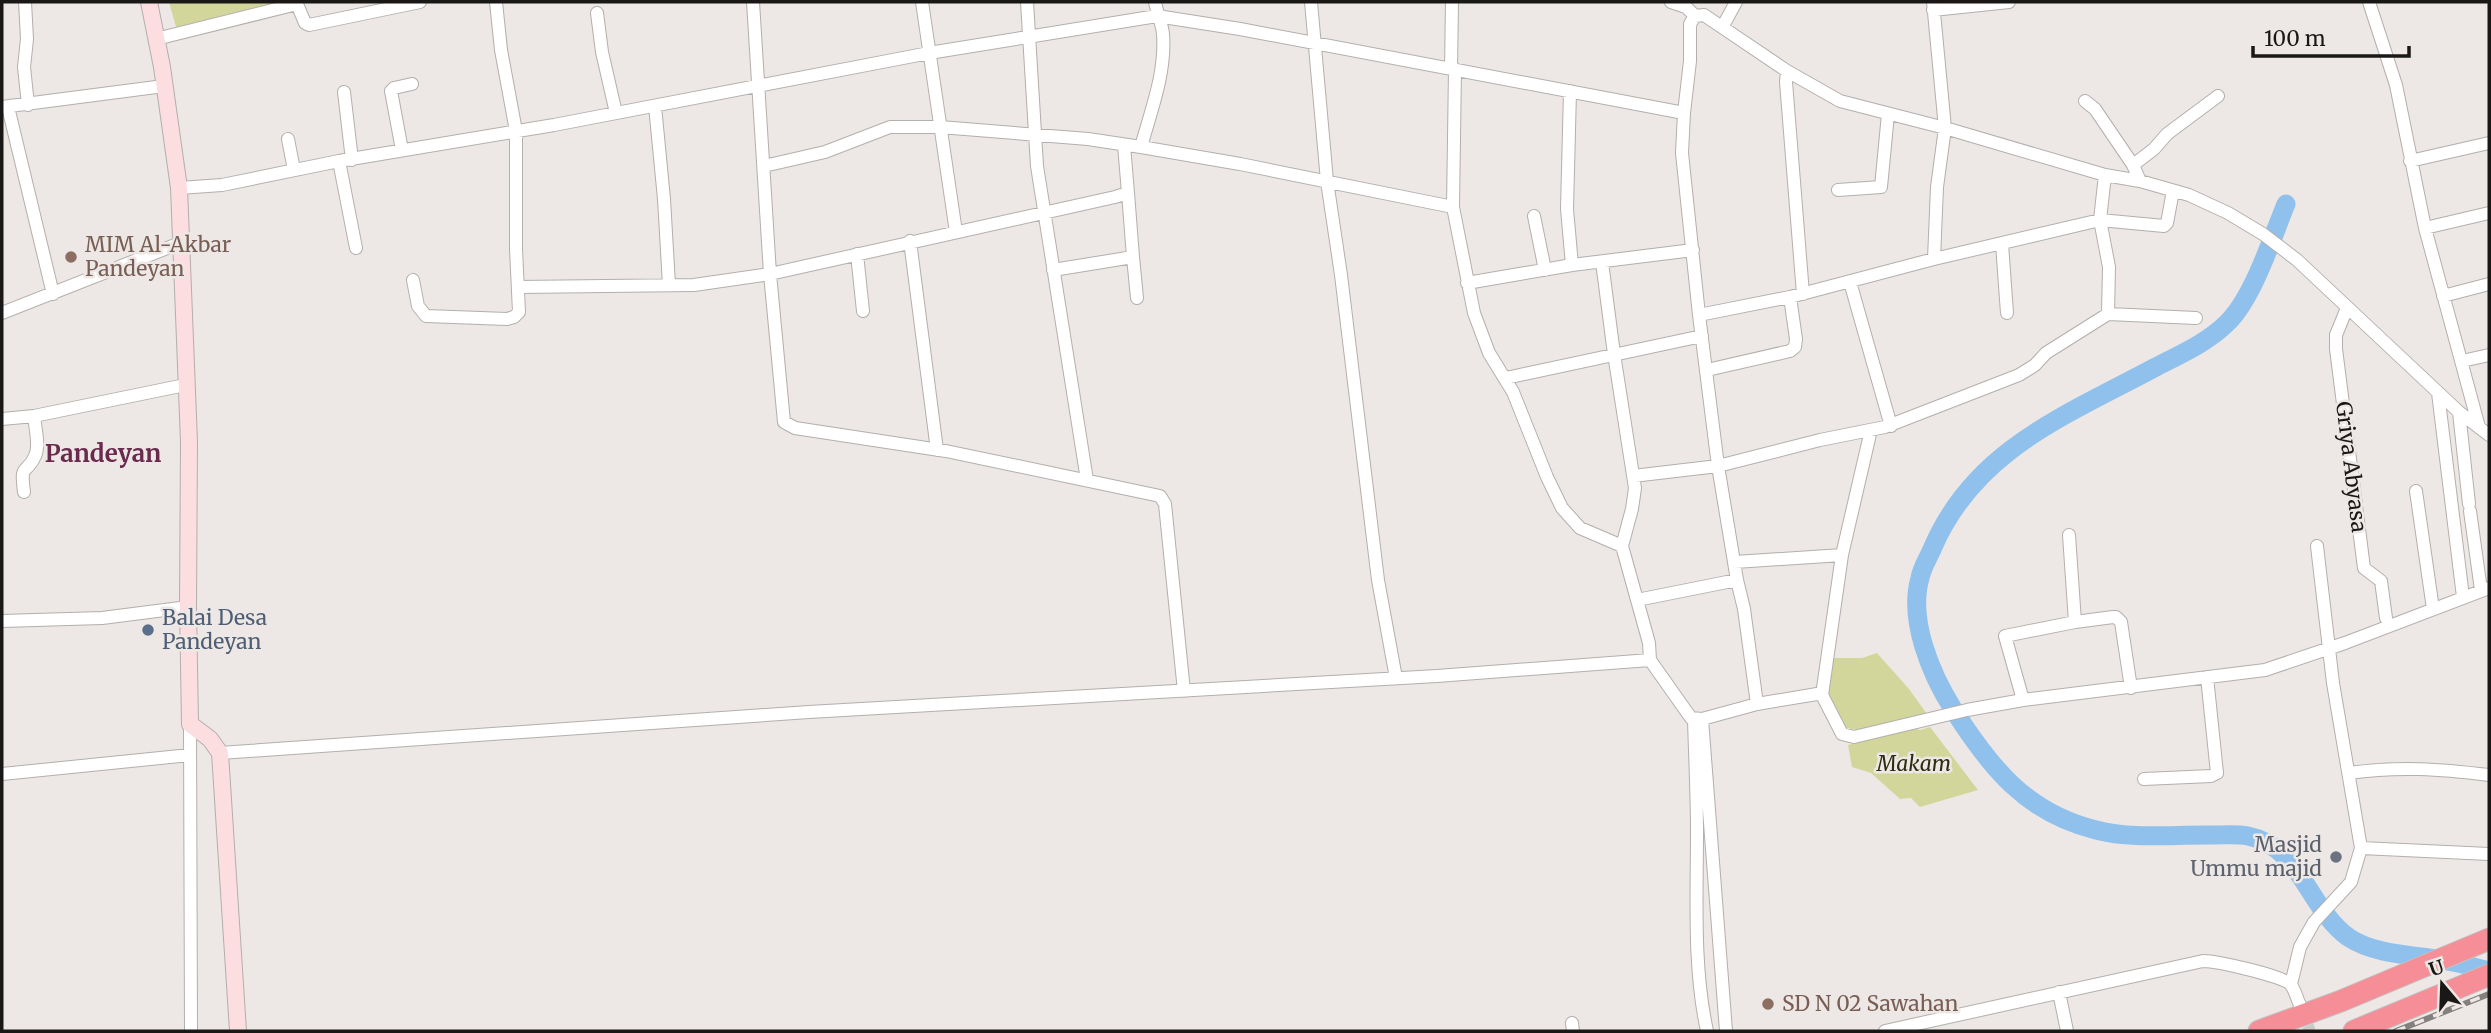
<svg xmlns="http://www.w3.org/2000/svg" width="2491" height="1033" font-family="Merriweather,serif">
<style>
.green{fill:#d3d69b}
.lines{fill:none;stroke-linecap:round;stroke-linejoin:round}
.river{stroke:#8fc1ec;stroke-width:19}
.street-tunnel{stroke:#cdc9c6;stroke-width:12;stroke-dasharray:12 6;stroke-linecap:butt}
.street-casing{stroke:#b3afac;stroke-width:14}
.secondary-casing{stroke:#b3afac;stroke-width:18}
.highway-casing{stroke:#c3c3c3;stroke-width:23}
.street{stroke:#fff;stroke-width:12}
.secondary{stroke:#fcdde0;stroke-width:16}
.highway{stroke:#f58e97;stroke-width:21}
.rail-casing{stroke:#84807e;stroke-width:6}
.rail{stroke:#ede8e5;stroke-width:3.5;stroke-dasharray:10;stroke-linecap:butt}
.education-dot{fill:#8d6e63;stroke:#ede8e5;stroke-width:2.5}
.service-dot{fill:#5c6f8a;stroke:#ede8e5;stroke-width:2.5}
.worship-dot{fill:#6b7280;stroke:#ede8e5;stroke-width:2.5}
.labels{text-anchor:middle;stroke-width:5;stroke-linejoin:round;paint-order:stroke}
.education-label{font-size:21px;fill:#785e54;stroke:#ede8e5;text-anchor:start}
.street-label{font-size:21px;fill:#1a1817;stroke:#ede8e5}
.service-label{font-size:21px;fill:#4e5e75;stroke:#ede8e5;text-anchor:start}
.park-label{font-size:21px;font-style:italic;fill:#2b2c10;stroke:#ede8e5}
.worship-label{font-size:21px;fill:#5b616d;stroke:#ede8e5;text-anchor:end}
.quarter-label{font-size:24px;font-weight:bold;fill:#692a4d;stroke:#ede8e5}
</style>
<rect width="100%" height="100%" fill="#ede8e5"/>
<path class="green" d="M169,2H278L176,27Z
M1877,653L1909,689L1927,714L1860,730L1846,728L1828,692L1832,658H1862Z
M1930,727L1978,790L1920,807L1911,798L1900,799L1871,773L1852,767L1848,745L1913,728L1920,730Z"/>
<g class="lines">
<path class="river" d="M2286,204C2272,238 2253,298 2227,323C2207,343 2179,355 2154,368C2066,415 1975,450 1933,547C1929,557 1922,567 1920,578C1908,620 1931,674 1953,709C1990,767 2026,813 2096,830C2134,840 2175,834 2214,835C2225,835 2237,834 2248,836C2301,847 2308,908 2348,937C2373,954 2409,955 2437,959C2455,962 2472,966 2489,971"/>
<path class="street-tunnel" d="M2301,1009L2310,1031"/>
<g class="street-casing">
<path id="street" d="M25,2L27,39L24,67L28,105
M753,2L770,274L784,422L795,428L946,451L1160,496L1165,504L1184,691
M922,2L956,232
M1027,2L1037,166L1087,480
M1311,2L1327,181L1341,275L1378,580L1396,678
M1671,2L1686,7L1695,16L1704,15L1787,71L1840,101L1945,128L2105,175L2140,181L2189,195L2228,213L2263,234L2297,260L2459,412L2489,435
M1933,2L1945,128L1937,187L1934,259
M2369,2L2396,85L2425,228L2479,427
M297,4L305,23L309,25L420,2
M1933,10L2009,2
M597,13L602,52L616,113
M1723,26L1736,2
M156,39L297,4V2
M1451,69L1452,2
M1455,69L1453,207L1474,313L1489,353L1513,392L1547,477L1562,508L1580,528L1622,546
M1787,71L1786,82L1803,294
M1570,91L1567,209L1572,265
M344,92L352,160
M2085,101L2095,109L2133,165
M655,106L664,199L669,285
M2,107L164,86
M8,107L53,294
M288,139L294,170
M1141,147C1151,110 1166,73 1163,34C1162,23 1157,13 1155,2
M402,150L391,91L394,88L412,84
M339,161L356,248
M2410,161L2489,143
M764,166L825,152L890,127H940L1088,139L1141,147L1240,164L1453,207
M2140,181L2133,165L2154,149L2167,134L2218,96
M179,188L222,185L339,161L554,125L929,53L1157,16L1240,29L1684,113
M1838,190L1881,187L1888,114
M1534,216L1545,270
M2425,228L2489,213
M910,241L937,450
M2002,244L2007,313
M857,254L863,311
M1133,257L1137,298
M1602,262L1614,354L1635,488L1632,509L1622,546L1649,643L1650,660L1691,718L1702,719L1757,704L1744,609L1737,580L1718,466L1699,315L1682,153L1684,113L1690,61V24L1695,16
M1053,270L1133,257L1128,193
M413,280L418,306L426,316L507,319L514,317L519,312L516,249V131L501,50L496,2
M1850,282L1891,426
M1467,283L1572,265L1693,250
M518,287L694,285L770,274L1115,197L1128,193L1124,145
M2443,296L2489,284
M2347,308L2336,335V349L2364,568L2381,581L2386,618
M2,313L180,243
M2108,314L2196,318
M1699,315L1790,297L1934,259L2100,220L2105,175
M2462,361L2489,355
M1707,370L1790,351L1795,347L1796,339L1790,297
M1506,378L1702,336
M2438,393L2463,597
M2459,412L2469,504
M2,419L34,416L185,385
M1633,476L1718,466L1820,440L1885,427L2019,375L2035,365L2046,353L2108,314L2109,267L2100,220L2164,226L2167,223L2173,191
M2416,491L2433,609
M24,492C20,461 26,476 35,456C40,446 35,427 34,416
M2470,511L2481,590
M2069,535L2075,622
M1735,562L1842,555
M1637,600L1737,580
M2,621L102,618L188,607
M1822,695L1842,555L1871,430
M2023,700L2005,636L2075,622L2113,617H2116L2121,622L2131,688
M1757,704L1817,694L1822,695L1842,734L1854,737L1967,710L2023,700L2265,670L2345,643L2489,588
M1694,719C1695,757 1697,795 1697,832C1697,898 1693,967 1707,1031
M1702,719L1726,1031
M190,724L191,1031
M220,753L809,712L1437,676L1650,660
M2349,773C2399,766 2440,769 2489,775
M2,774L190,755
M2144,779L2211,776L2217,773L2207,677
M2361,848L2489,854
M2291,984L2300,947L2314,922L2351,882L2361,848L2333,683L2317,546
M2059,992L2067,1031
M1572,1023L1573,1031
M1885,1031L2203,961C2216,961 2285,976 2291,985C2295,990 2297,999 2300,1005"/>
</g>
<g class="secondary-casing">
<path id="secondary" d="M149,2L162,67L179,188L189,442L188,607L190,724L210,739L220,753L238,1031"/>
</g>
<g class="highway-casing">
<path id="highway" d="M2259,1031L2341,1001L2489,939
M2354,1031L2489,975"/>
</g>
<use href="#street" class="street"/>
<use href="#secondary" class="secondary"/>
<use href="#highway" class="highway"/>
<g class="rail-casing">
<path id="rail" d="M2396,1031L2489,994"/>
</g>
<use href="#rail" class="rail"/>
</g>
<g class="education-dot">
<circle cx="71" cy="257" r="7"/>
<circle cx="1768" cy="1004" r="7"/>
</g>
<circle class="service-dot" cx="148" cy="630" r="7"/>
<circle class="worship-dot" cx="2336" cy="857" r="7"/>
<g class="labels">
<g class="education-label">
<text x="85" y="252">MIM Al-Akbar<tspan x="85" dy="24">Pandeyan</tspan></text>
<text x="1782" y="1011">SD N 02 Sawahan</text>
</g>
<g class="street-label">
<text transform="translate(2351 467) rotate(83)" y="7">Griya Abyasa</text>
</g>
<g class="service-label">
<text x="162" y="625">Balai Desa<tspan x="162" dy="24">Pandeyan</tspan></text>
</g>
<g class="park-label">
<text x="1914" y="771">Makam</text>
</g>
<g class="worship-label">
<text x="2322" y="852">Masjid<tspan x="2322" dy="24">Ummu majid</tspan></text>
</g>
<g class="quarter-label">
<text x="103" y="462">Pandeyan</text>
</g>
</g>
<rect width="2491" height="1033" fill="none" stroke="#1a1817" stroke-width="7"/>
<g transform="translate(2442 984) rotate(341)" stroke="#ede8e5" stroke-width="5" paint-order="stroke">
<path d="M0-5L12 26L0 18L-12 26Z" fill="#1a1817"/>
<text y="-10" font-size="19" font-weight="bold" text-anchor="middle" fill="#1a1817">U</text>
</g>
<path d="M2253 46v10h156v-10" fill="none" stroke="#1a1817" stroke-width="3.5"/>
<text x="2264" y="46" font-size="21" fill="#1a1817" stroke="#ede8e5" stroke-width="5" paint-order="stroke">100 m</text>
</svg>
